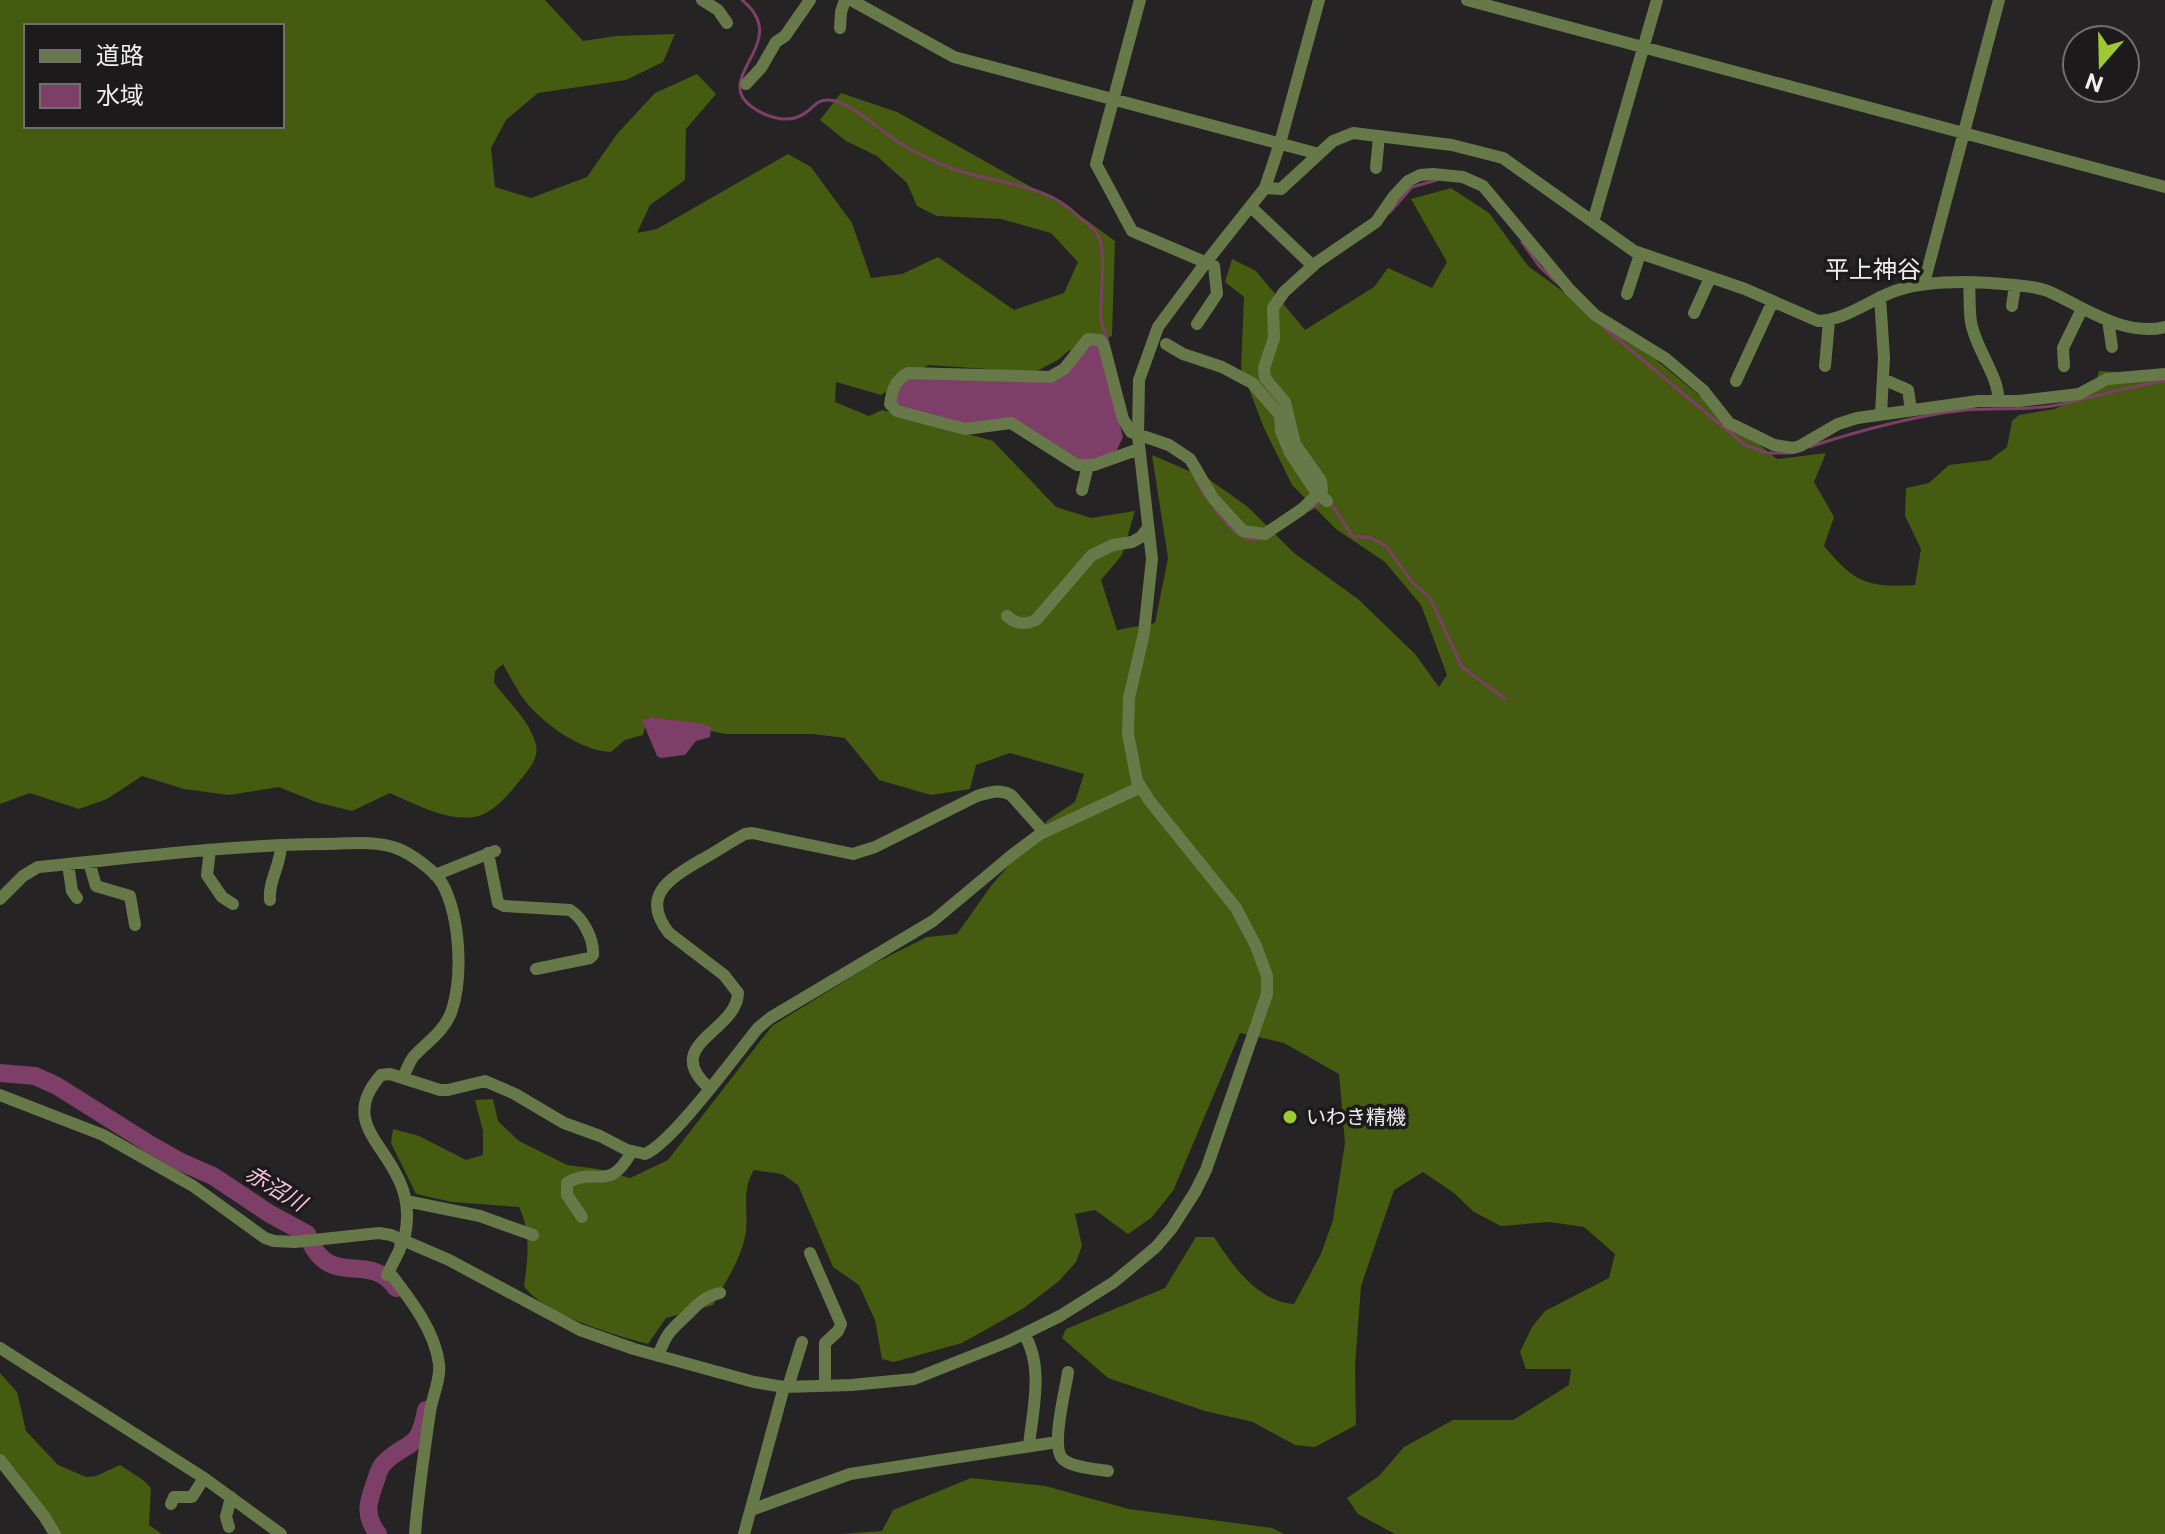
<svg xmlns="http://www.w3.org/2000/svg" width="2165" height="1534" font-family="'Public Sans','Noto Sans JP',sans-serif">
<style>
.forest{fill:#445b10;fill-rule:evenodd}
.water{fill:#7d3f67}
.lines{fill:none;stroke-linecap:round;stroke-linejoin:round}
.stream{stroke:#7d3f67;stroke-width:3}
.river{stroke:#7d3f67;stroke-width:18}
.minor{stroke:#677949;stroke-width:12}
.poi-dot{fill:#9cca31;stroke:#1c1a1b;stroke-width:3}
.labels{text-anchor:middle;stroke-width:7;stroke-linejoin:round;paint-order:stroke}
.poi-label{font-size:20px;fill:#efedee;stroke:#1c1a1b;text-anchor:start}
.water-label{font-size:22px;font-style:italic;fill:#f8bfe1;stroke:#1c1a1b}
.quarter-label{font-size:24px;fill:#efedee;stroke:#1c1a1b}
</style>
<rect width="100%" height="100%" fill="#262325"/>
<path class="forest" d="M0,0H545L583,41L616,36L675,34L663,62L626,80L538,93L506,120L491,148L495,187L531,198L587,177L617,134L655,93L697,74L716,94L686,129L685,180L650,205L637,233L657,229L788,154L811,167L852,223L871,278L902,274L938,257L1014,310L1064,293L1078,262L1051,233L1001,219L937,216L917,206L907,183L877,156L846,141L820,120L841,93L897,112L1074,211L1115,241L1112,336L1068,351L1058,360L1035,372L928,365L881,395L836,382L835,402L869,416L882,410L993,441L1056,507L1091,518L1135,511L1122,555L1101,580L1117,630L1155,623L1168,558L1152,455L1210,480L1248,507L1294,553L1358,599L1415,654L1439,687L1447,675L1421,605L1385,562L1336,529L1292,485L1264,428L1241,368L1244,297L1225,282L1232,259L1256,271L1305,330L1374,287L1388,268L1432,288L1447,262L1411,199L1451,188L1489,213L1528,266L1655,359L1777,459L1826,453L1814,482L1834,517L1824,546C1854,582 1867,588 1915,585L1921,549L1905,516L1906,488L1929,483L1949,465L1990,460L2007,447L2012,421L2019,415L2055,409L2094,389L2099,371L2117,372L2116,383L2165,372V1534H1395L1358,1514L1347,1498L1379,1476L1404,1447L1453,1420H1513L1569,1385L1571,1369H1526L1520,1352L1532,1327L1545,1311L1609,1278L1615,1254L1584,1227L1550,1222L1501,1226L1474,1212L1454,1193L1423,1172L1394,1190L1361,1286L1355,1366L1356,1425L1315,1447L1295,1445L1253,1422L1205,1411L1108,1378L1062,1338L1066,1329L1165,1288L1196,1237H1214C1232,1265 1258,1302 1294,1304L1321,1254L1333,1220L1345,1143L1339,1074L1284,1043L1240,1033L1173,1191L1151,1218L1128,1234L1095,1210L1075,1214L1082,1246L1076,1262L1059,1281L1024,1308L962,1343L894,1362L882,1359L875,1320L859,1285L833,1267L798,1185L782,1174L754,1170C740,1193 750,1214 745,1237C740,1261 724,1284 713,1305L666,1318L648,1344C614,1335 543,1314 524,1286C528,1259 531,1231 519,1207L452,1202L416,1194L391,1143L393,1129L419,1136L466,1160L483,1155V1131L475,1100L493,1099L498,1121L519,1141L567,1165L598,1169L630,1178L668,1160L772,1026L869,966L927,937L957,934L991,886L1048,820L1075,802L1084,774L1010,753L976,765L970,789L931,795L879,780L845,738L813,734H726L647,718L643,735L625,740L611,752C581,751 544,724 526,702C517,691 510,676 503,664L495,671L494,683C508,701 531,722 536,745C539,758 529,769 522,778C510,792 494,814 474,817C447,821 414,804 390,793L352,811L316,802L279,787L229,795L184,789L142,776L107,799L79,809L30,793L0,804ZM26,26H282V126H26Z
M0,1373L17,1392L26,1431L58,1465L86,1477L96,1476L120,1465L143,1480L151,1488L149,1525L162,1534H59L19,1474L0,1453Z
M971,1478L1045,1486L1129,1509L1272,1528L1284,1534H841L882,1531L893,1510Z"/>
<path class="water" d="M1098,343L1123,437L1115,454L1094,462L1077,461L1025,425L965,426L896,407V393L909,376L1042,381L1087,345Z
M653,717C670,721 699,721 711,727L710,737L696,741L685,755L661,758L657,756L642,720Z"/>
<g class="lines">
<path class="stream" d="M742,0C794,42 710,77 752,107C769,119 791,125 808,111C815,105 819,99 829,100C848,100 884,133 901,144C917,153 934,162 951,168C996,185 1044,181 1079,217C1085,223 1093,227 1097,234C1108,253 1099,296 1101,319C1102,326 1106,334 1108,342
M1390,212L1412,187L1437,180
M1522,242L1540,267L1556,282
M1602,326L1745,445L1767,453H1790
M1809,447C1858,431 1912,416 1965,410C1995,407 2026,411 2057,405C2093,398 2128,386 2165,381
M1195,478L1205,496
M1330,502L1353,537H1369L1386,546L1412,582L1430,598L1462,667L1505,699
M1214,508C1225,522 1239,542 1258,539
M1309,510L1322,501"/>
<path class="river" d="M0,1073L35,1076L57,1086L151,1145L181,1162L213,1176L270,1214L307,1234C328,1292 369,1249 396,1288
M378,1534C363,1514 368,1502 376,1480C378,1474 379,1468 384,1463C407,1440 419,1452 426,1410"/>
<path class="minor" d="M702,0L718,10L727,23
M851,0L954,57L1319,154
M1140,0L1096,164L1132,231L1214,266L1217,294L1197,324
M1467,0L2165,187
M840,28L841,12L845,0
M746,84L761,68L776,42L785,36L810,0
M1376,168L1379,136
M1265,188L1281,189L1333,141L1353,133L1452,145L1503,158L1634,251L1745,289L1818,321C1847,320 1870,299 1898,290C1933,279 1976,281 2014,285C2025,286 2040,287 2050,292C2085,308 2124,337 2165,327
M1251,207L1313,266
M1593,222L1657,0
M1924,283L1999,0
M1969,283C1970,296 1969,310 1971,322C1975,348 2000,378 1998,400
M1627,294L1640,254
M1880,297L1884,358L1881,414
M2012,306L2015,285
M1694,313L1710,278
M2108,320L2112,347
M1166,344L1183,354L1222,367L1252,383L1280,415L1281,431L1290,453L1314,489L1327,501
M1825,366L1829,321
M2064,366L2063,348L2082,309
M1883,379L1908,390L1911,410
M1736,381L1773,301
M1139,449L1094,465H1077L1011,423L965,429L897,411L890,404C892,390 895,380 908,373L1050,377L1064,369L1088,339L1100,340L1104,346L1123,419L1131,432L1169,445L1190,459L1213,498L1243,531L1265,534L1302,509L1322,490L1321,481L1295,444L1285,402L1265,378L1264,368L1274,338L1273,308L1284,292L1316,263L1376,222L1394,196L1408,181L1420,175L1433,174L1463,177L1483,186L1570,290L1595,315L1665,358L1703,390L1729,423L1774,445L1793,448L1800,446L1838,424L1857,418L1978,401H2019L2079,394L2107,379L2165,374
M1082,490L1088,465
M1007,616C1015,624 1026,625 1036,620L1092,555L1113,545L1132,542L1141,537L1148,528
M210,850L207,875L222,897L233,904
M488,853L498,903L504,906L570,910C583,918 594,939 593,955L590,958L536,969
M89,862L96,886L130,896L135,925
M68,864L72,891L77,898
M435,875L495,851
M0,899L23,876L38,867C133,858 228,845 323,844C346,844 374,840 396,848C410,853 436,871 443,885C460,918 463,975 452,1010C445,1031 428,1041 414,1056C409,1062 406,1071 403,1078
M270,900C268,881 281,865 281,845
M709,1088C660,1044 737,1032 738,993L724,975L669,933C639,895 671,878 701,860C716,852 730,842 745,834L752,833L853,854L875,847L977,796C990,792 999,789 1011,795L1044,832
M0,1095L103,1135L193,1186L265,1238L274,1241L295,1242L379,1233L391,1235L449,1260L580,1330L634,1349L754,1382L784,1387L851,1385L914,1379L1007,1342L1060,1316L1114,1282L1156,1247L1172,1228L1195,1192L1206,1170L1267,994V976L1256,946L1236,908L1149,800L1137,781L1128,734L1129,698L1144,633L1152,559L1138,436L1139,380L1158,327L1207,261L1265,188L1280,143L1319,0
M406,1201L480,1216L533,1235
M582,1217L567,1195V1183C597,1165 608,1195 632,1151
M810,1253L841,1324L838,1331L825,1343V1385
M390,1273C410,1299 435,1331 439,1364C441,1379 432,1397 430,1412C424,1453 418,1493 415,1534
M387,1275L400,1249L401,1239L405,1235C409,1216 408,1199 399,1180C381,1140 342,1119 381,1075L390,1074L440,1090H448L485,1081L515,1094L564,1123L600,1136L627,1150L645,1154C672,1143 736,1055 758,1028L770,1018L933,921L1012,855L1040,834L1141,787
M1024,1334C1044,1366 1033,1409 1029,1445
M0,1348L204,1478L281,1534
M658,1356C667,1332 670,1331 688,1314C699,1303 704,1297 720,1293
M1068,1372C1066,1389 1049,1450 1064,1460C1074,1468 1096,1469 1108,1471
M788,1387L802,1342
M0,1460L44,1516L55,1534
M171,1504L174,1497H192L204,1478
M751,1510L850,1474L1057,1442
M229,1527L226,1517L231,1497
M744,1534L784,1387"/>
</g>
<circle class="poi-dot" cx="1290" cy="1117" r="8"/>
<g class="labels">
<g class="poi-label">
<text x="1306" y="1124">いわき精機</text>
</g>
<g class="water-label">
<text transform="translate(276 1188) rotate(31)" y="8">赤沼川</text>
</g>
<g class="quarter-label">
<text x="1873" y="278">平上神谷</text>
</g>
</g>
<rect x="24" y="24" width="260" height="104" fill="#1c1a1b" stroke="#706e6f" stroke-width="2"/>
<rect x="40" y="50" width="40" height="12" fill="#677949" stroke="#706e6f" stroke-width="2"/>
<text x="96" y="64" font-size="24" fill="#efedee">道路</text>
<rect x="40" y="84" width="40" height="24" fill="#7d3f67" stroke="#706e6f" stroke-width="2"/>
<text x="96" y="104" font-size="24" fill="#efedee">水域</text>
<g transform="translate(2101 64) rotate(200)"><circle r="38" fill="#1c1a1b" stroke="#706e6f" stroke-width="2"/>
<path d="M0-6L14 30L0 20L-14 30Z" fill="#9cca31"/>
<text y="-12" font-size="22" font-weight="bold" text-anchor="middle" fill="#efedee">N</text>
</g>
</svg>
